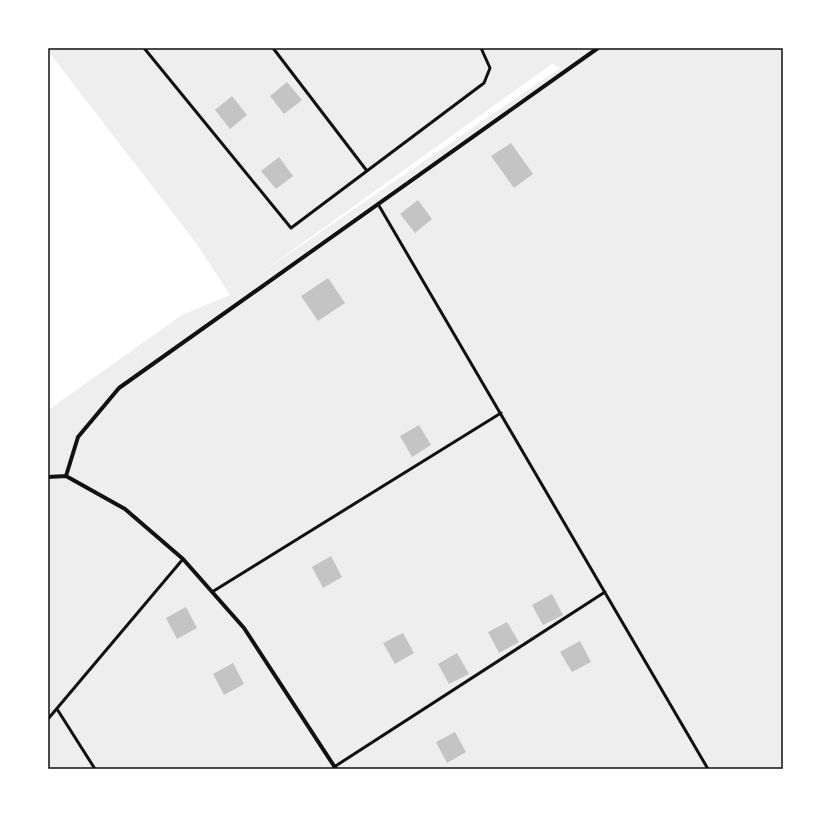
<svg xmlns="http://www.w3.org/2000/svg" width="831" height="817" font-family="'PT Serif',serif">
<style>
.green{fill:#eee;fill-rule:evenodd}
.building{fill:#c4c4c4}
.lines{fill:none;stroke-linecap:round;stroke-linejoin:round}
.service{stroke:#111;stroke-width:3}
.minor{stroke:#111;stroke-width:4}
.neatline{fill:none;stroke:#111;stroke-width:1.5}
</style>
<rect width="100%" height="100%" fill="#fff"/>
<path class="green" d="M48,48H783V769H48V410L182,315L230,295L196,243L48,51ZM552,64L560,68L255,277Z"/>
<path class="building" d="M287,82L302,100L284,114L270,96Z
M232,96L247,115L230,129L215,110Z
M511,143L533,174L514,188L491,156Z
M279,157L293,176L276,189L261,171Z
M418,200L432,219L415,233L400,214Z
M328,278L345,303L318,321L301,296Z
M419,425L431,445L412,457L400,436Z
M331,556L342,577L323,588L312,567Z
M552,594L563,615L543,625L532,605Z
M186,607L197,628L177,639L166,618Z
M507,622L519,642L499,653L488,632Z
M403,633L414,653L395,664L383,643Z
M580,641L591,662L572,672L560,652Z
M457,653L469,674L449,684L438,664Z
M233,663L244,684L224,695L213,674Z
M455,732L466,752L447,763L436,742Z"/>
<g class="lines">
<path class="service" d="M144,48L291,228L484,83L490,68L481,48
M273,48L367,171
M378,204L708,769
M212,592L501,413
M57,709L95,769
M48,719L183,559
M334,767L605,592"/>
<path class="minor" d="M66,476L78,437L119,388L598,48
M48,477L66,476L125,509L183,559L244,628L336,769"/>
</g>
<rect width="831" height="817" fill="none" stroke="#ffffff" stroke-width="98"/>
<rect x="49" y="49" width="733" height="719" class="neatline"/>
</svg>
